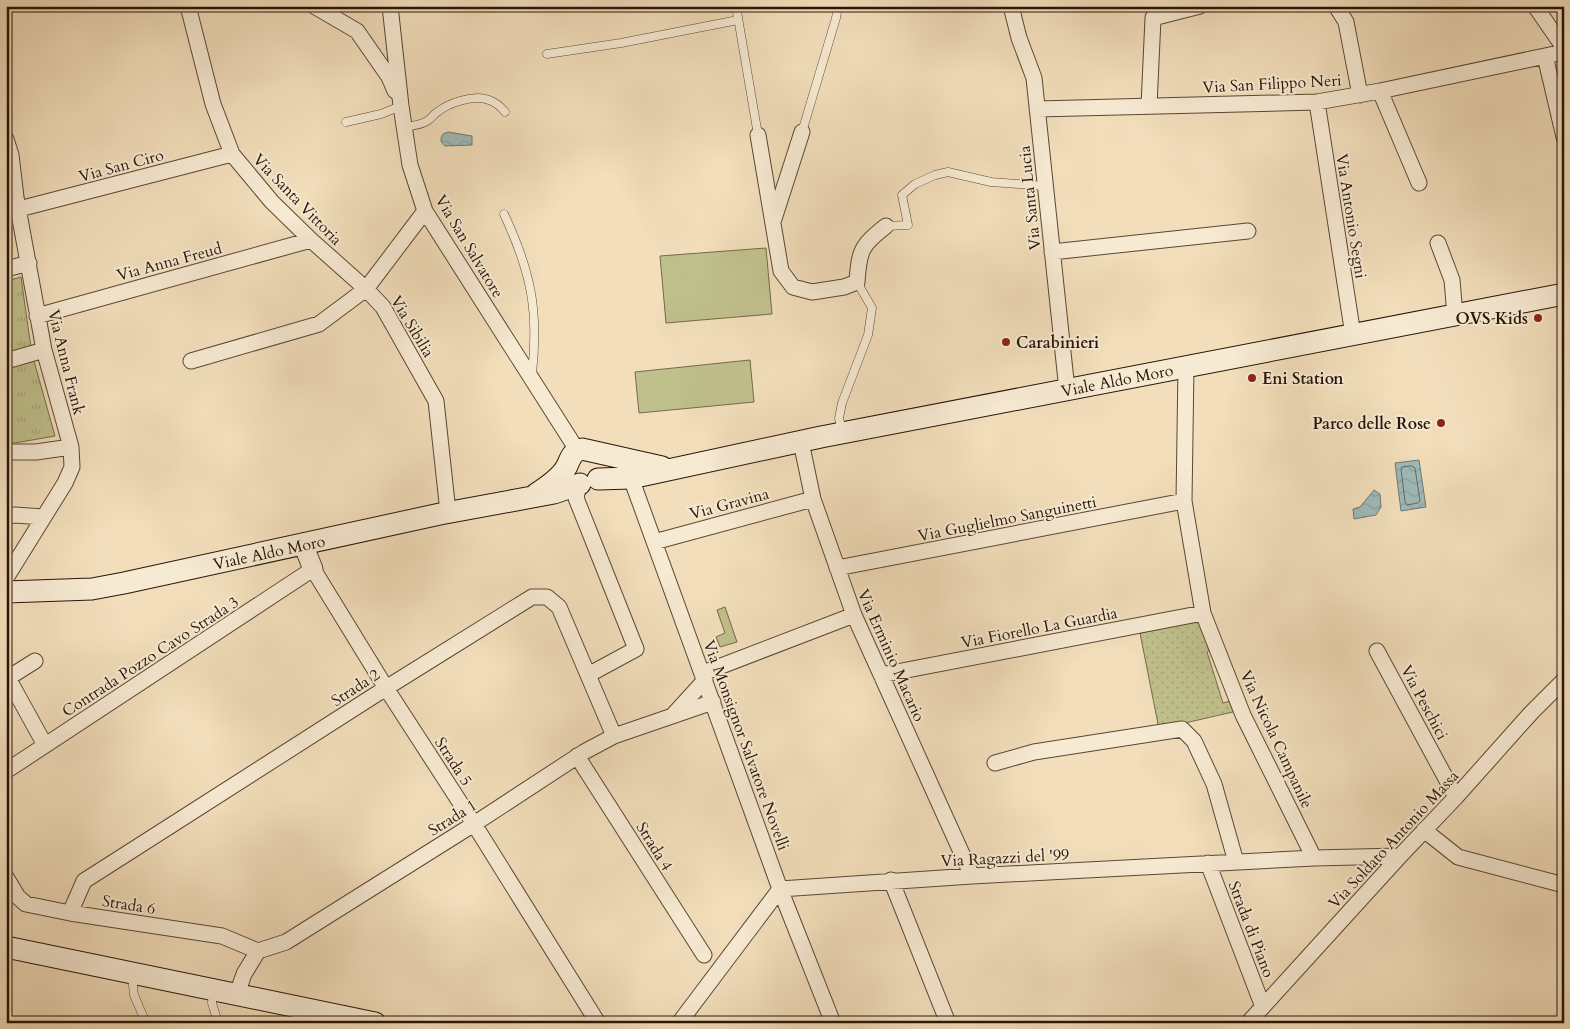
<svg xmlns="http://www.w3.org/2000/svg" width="1570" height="1029" font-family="Cardo,serif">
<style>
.grass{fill:url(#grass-tufts);stroke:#746a4a}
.park{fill:url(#park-dots);stroke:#746a4a}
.garden{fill:#c0c08c;stroke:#746a4a}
.water{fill:url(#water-waves);stroke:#6f7872}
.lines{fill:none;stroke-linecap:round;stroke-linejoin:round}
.shore{stroke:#636860;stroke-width:1}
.service-casing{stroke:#5a4735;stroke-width:9}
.minor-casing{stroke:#5a4735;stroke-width:17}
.tertiary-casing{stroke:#5a4735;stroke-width:21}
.secondary-casing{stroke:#281508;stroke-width:23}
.service{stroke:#f7ead3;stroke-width:8}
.minor{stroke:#f7ead3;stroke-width:15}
.tertiary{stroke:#f7ead3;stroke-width:19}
.secondary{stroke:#f7ead3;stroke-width:21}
.poi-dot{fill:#8f2418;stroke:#f7ead3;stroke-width:2}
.labels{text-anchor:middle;stroke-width:4;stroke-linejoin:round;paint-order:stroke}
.street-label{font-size:16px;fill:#281508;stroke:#f7ead3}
.poi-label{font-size:16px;font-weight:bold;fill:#281508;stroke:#f7ead3;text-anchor:end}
</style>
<defs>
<pattern id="grass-tufts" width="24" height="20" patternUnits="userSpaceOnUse" patternTransform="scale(1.25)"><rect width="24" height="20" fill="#c0c08c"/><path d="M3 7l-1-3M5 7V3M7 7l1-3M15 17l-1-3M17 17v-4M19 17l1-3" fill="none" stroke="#a5a477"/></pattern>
<pattern id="park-dots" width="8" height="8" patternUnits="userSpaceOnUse" patternTransform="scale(1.25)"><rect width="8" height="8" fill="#c0c08c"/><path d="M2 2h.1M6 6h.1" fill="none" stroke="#a5a477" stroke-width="1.8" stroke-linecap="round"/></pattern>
<pattern id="water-waves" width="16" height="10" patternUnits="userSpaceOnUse" patternTransform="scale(1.25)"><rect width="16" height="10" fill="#9ebab9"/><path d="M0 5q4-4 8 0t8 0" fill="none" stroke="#889f9e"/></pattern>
</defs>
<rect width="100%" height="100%" fill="#f2debb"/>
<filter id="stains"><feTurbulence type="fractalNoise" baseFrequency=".004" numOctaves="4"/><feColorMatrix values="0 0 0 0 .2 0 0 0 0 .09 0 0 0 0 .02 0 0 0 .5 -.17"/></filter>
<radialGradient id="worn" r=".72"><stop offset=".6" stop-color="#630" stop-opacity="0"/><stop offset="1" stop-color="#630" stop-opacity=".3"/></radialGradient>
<path class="grass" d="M21,277L31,348L6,354V281Z
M34,361L55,436L15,443L6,442V368Z"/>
<path class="park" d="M1191,622L1199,623L1213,649L1207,652L1223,703L1234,700L1237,711L1159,729L1140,633Z"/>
<path class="garden" d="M766,248L772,314L666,323L660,256Z
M750,360L754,402L639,413L635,372Z
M725,607L737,642L720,647L716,637L725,633L717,610Z"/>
<path class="water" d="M448,132L472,136V145L445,146C440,142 440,139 443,134Z
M1419,460L1426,507L1401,511L1395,463Z
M1374,490L1380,494L1381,507L1376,515L1354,519L1353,509L1360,507Z"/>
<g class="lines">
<path class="shore" d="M1412,466L1415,468L1420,501L1418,503L1407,505L1405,502L1401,469L1403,467Z"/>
<g class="service-casing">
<path id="service" d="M736,6L758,135
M547,54L621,43L738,20
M346,122L381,114L401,106
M404,127C412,126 421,125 427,121C431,119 433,115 436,113C448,103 474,94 489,100C495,102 501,107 505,112
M802,132L836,18L838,6
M504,214C531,272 539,310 532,374
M886,226L908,225L902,195L915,184L935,175L948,172L991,182L1045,186
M842,431L839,418L842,403L868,335L872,308L857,282
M132,975L134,995L146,1023
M213,991L212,1003L218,1023"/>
</g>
<g class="minor-casing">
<path id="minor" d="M188,6L213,104L232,154L272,202L311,240L366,289L383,307L436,401L448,512
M314,6L357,31L389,77L395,91
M390,6L401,106L410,165L425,211L577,450
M1011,6L1019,38L1034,78L1067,390
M1336,6L1346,22L1360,95
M1535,6L1564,48
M1545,56L1564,137
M1380,91L1419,183
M1317,102L1353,335
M1149,106L1153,18L1200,6
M1037,109L1317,102L1380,91L1564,52
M758,135L781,271L793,287L812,292L844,287L857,282C859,251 861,245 886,226
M6,139L11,155L16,197L44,350L71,447L72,467L65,483L6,578
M19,209L232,154
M774,219L802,132
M1438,243L1452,280L1455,315
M1052,252L1248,231
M6,269L29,263
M37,316L311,240
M6,361L44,350
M191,361L319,324L366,289L425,211
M1186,366L1184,501L1203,613L1243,715L1314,858
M801,442L813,499L854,615L972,876
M6,452H36L71,447
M631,478L780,889L833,1023
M579,484L576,498L636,649L588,675
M6,516L15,515L43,517
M654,542L813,499
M837,568L1184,501
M1377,651L1456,797
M35,661L8,678L45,745
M703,673L854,615
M881,675L1203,613
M674,714L705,680
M577,756L704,955
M995,763L1034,752L1182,729L1194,741L1214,784L1236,862
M6,771L313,569L386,688L474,824L598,1023
M1424,830L1458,857L1564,885
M1208,863L1263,1007
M6,877L18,897L26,904L70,913L222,936L258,951
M891,880L948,1023
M70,913L84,881L386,688L532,597H547L559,607L614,736
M237,994L244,974L258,951L286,942L474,824L584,752L614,736L713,702
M679,1023L780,889L972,876L1314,858L1400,856
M1248,1023L1400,856L1456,797L1531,713L1564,680"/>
</g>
<g class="tertiary-casing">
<path id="tertiary" d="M303,544L313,569"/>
</g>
<g class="secondary-casing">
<path id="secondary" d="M598,479L631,478L821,437L1564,294
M536,494C547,487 561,478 567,466C571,457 572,452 582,449L662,467
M6,592L92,589L124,583L440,514L554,493L580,484
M6,947L375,1023"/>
</g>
<use href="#service" class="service"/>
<use href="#minor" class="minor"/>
<use href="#tertiary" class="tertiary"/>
<use href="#secondary" class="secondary"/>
</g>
<g class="poi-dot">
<circle cx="1538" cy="318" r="5"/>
<circle cx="1006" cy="342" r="5"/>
<circle cx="1252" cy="378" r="5"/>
<circle cx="1441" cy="423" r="5"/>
</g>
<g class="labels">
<g class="street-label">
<text transform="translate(1272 83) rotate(-3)" y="6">Via San Filippo Neri</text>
<text transform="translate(121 165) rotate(-15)" y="6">Via San Ciro</text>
<text transform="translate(1029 198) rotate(-96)" y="6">Via Santa Lucia</text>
<text transform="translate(298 199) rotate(46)" y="6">Via Santa Vittoria</text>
<text transform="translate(1352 216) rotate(81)" y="6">Via Antonio Segni</text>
<text transform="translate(470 246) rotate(59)" y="6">Via San Salvatore</text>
<text transform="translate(169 261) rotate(-15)" y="6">Via Anna Freud</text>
<text transform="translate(413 326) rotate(59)" y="6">Via Sibilia</text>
<text transform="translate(67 362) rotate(76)" y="6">Via Anna Frank</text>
<text transform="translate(1117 380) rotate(-11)" y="6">Viale Aldo Moro</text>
<text transform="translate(729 503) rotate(-15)" y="6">Via Gravina</text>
<text transform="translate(1007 518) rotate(-11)" y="6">Via Guglielmo Sanguinetti</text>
<text transform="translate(269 552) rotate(-12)" y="6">Viale Aldo Moro</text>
<text transform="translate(1039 627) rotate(-11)" y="6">Via Fiorello La Guardia</text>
<text transform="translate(892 655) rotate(66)" y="6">Via Erminio Macario</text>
<text transform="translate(150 656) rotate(-33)" y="6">Contrada Pozzo Cavo Strada 3</text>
<text transform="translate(355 687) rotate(-33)" y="6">Strada 2</text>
<text transform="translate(1425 702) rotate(62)" y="6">Via Peschici</text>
<text transform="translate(1277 739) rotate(65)" y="6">Via Nicola Campanile</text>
<text transform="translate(747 745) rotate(70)" y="6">Via Monsignor Salvatore Novelli</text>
<text transform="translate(454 761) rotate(57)" y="6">Strada 5</text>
<text transform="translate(452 817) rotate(-32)" y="6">Strada 1</text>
<text transform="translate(1393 839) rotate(-47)" y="6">Via Soldato Antonio Massa</text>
<text transform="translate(655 846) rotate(58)" y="6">Strada 4</text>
<text transform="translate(1005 857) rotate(-3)" y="6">Via Ragazzi del '99</text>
<text transform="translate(129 904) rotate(9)" y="6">Strada 6</text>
<text transform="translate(1252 929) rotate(69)" y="6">Strada di Piano</text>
</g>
<g class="poi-label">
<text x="1528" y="324">OVS Kids</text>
<text x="1016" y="348" text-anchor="start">Carabinieri</text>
<text x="1262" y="384" text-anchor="start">Eni Station</text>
<text x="1431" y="429">Parco delle Rose</text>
</g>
</g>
<rect width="1570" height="1029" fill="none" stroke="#f2debb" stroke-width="25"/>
<rect x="8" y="8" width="1555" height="1014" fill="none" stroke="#281508" stroke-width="2.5"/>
<rect x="12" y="12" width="1545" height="1004" fill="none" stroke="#281508"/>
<rect width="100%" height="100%" filter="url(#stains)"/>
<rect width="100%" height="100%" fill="url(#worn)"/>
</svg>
